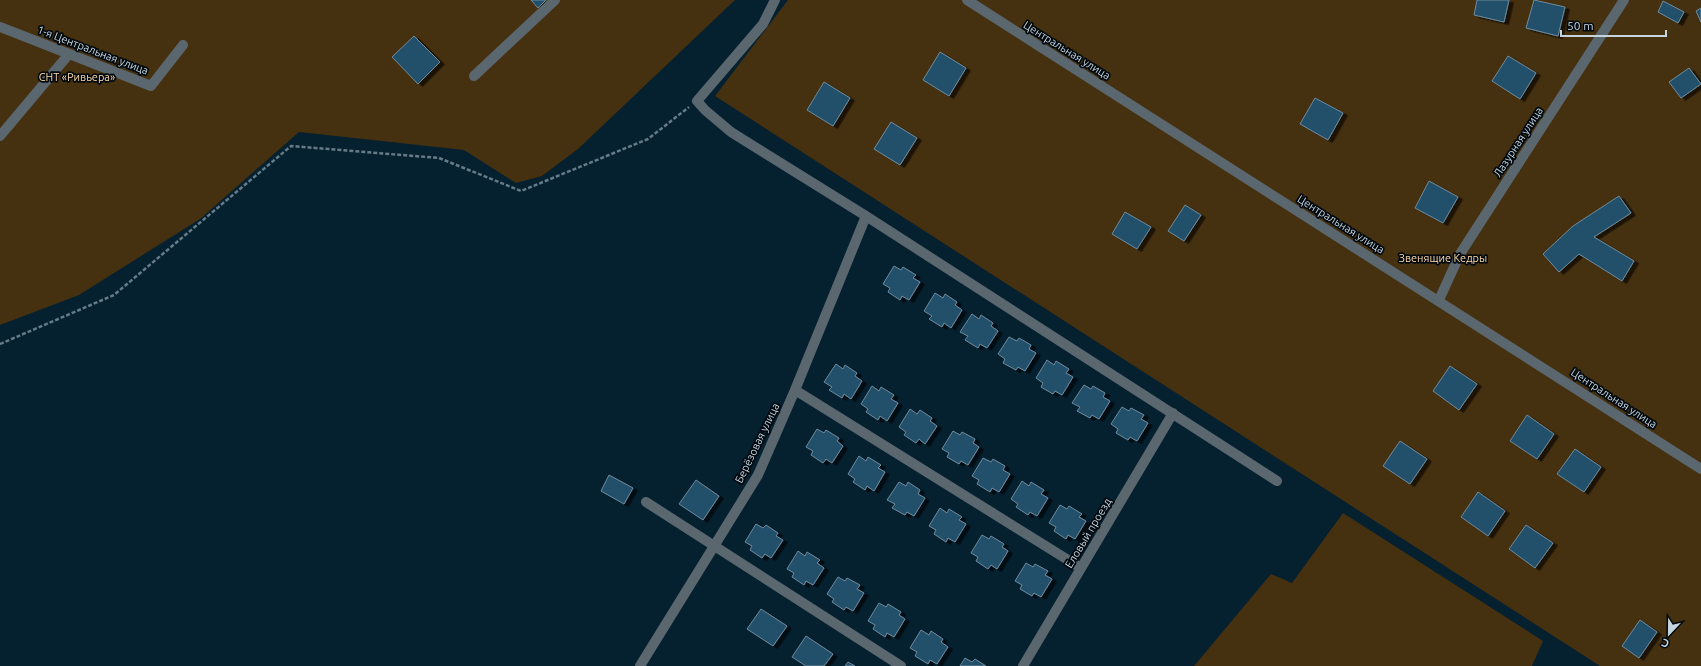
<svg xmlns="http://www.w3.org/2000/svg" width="1701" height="666" font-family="Ubuntu,sans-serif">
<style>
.green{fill:#453010}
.building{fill:#204f69;stroke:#6e8b9e;filter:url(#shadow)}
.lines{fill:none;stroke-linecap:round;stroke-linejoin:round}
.path{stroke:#657b87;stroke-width:2.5;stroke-dasharray:4 2;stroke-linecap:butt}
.minor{stroke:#5b676f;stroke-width:10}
.labels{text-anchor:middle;stroke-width:3.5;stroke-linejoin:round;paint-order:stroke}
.street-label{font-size:11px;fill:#c5d5df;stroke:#02090f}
.park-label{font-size:11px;fill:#ffd9a7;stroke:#02090f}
</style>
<defs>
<filter id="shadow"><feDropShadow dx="4.5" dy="2.5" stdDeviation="0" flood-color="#0009"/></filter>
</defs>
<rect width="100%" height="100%" fill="#05202f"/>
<path class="green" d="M0,0H735L578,149L542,176L516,183L464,150L299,132L200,219L79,295L0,325Z
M788,0H1701V666H1600L715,96Z
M1343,513L1543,641L1532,666H1194L1271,574L1292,583Z"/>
<path class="building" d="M531,0H546L538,8Z
M1477,0H1509L1504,22L1474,15Z
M1534,0L1565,7L1558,36L1526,28Z
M1663,1L1684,12L1678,23L1658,12Z
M1701,8V22L1696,11Z
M414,36L440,62L418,84L392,57Z
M940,52L966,68L949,96L923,80Z
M1508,56L1536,73L1520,99L1492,81Z
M1689,68L1701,84L1681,98L1669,82Z
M824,82L850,98L833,126L807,110Z
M1315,98L1343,113L1328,140L1300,124Z
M891,122L917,138L900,165L874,149Z
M1429,181L1458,197L1443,223L1415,208Z
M1619,196L1631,213L1594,237L1634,261L1622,281L1579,254L1559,272L1543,254L1573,226Z
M1185,205L1201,215L1184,241L1168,231Z
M1125,212L1151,227L1137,249L1112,234Z
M894,266L901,270L903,267L916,275L913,278L920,282L909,300L902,296L900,300L888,292L890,288L883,284Z
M935,293L943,298L945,294L957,302L955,305L962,310L951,328L944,323L942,327L929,319L932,316L924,311Z
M972,314L979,319L981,315L993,323L991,326L998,331L987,348L980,344L978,348L965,340L968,336L960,332Z
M1009,337L1017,341L1019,338L1031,345L1029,349L1036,353L1025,371L1018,367L1016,370L1003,363L1005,359L998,354Z
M1047,360L1054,365L1056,361L1069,369L1066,373L1073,377L1062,395L1055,391L1053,394L1041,387L1043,383L1036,378Z
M836,364L843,369L845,365L857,373L855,376L862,381L851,399L844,394L842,398L829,390L832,387L824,382Z
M1450,366L1477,384L1459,410L1433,391Z
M1084,385L1091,389L1093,386L1105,393L1103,397L1110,401L1099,419L1092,415L1090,418L1077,411L1080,407L1072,403Z
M872,386L879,391L881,387L894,395L891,399L898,403L887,421L880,416L878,420L866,412L868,409L861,404Z
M1122,407L1129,411L1131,408L1144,415L1141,419L1148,423L1137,441L1130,437L1128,440L1116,433L1118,429L1111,424Z
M910,409L917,414L920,410L932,418L930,421L937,426L925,444L919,439L916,443L904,435L906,432L899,427Z
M1527,415L1554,434L1537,459L1510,441Z
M817,429L824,433L826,430L839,438L837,441L843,446L832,463L826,459L823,463L811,455L813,451L806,447Z
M953,431L960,435L962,432L975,439L973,443L979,447L968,465L961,461L959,464L947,457L949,453L942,449Z
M1400,441L1427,459L1410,484L1383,466Z
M1575,449L1601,467L1584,492L1557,474Z
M859,456L866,461L868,457L881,465L878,468L885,472L874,491L867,486L865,490L853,482L855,479L848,474Z
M983,458L991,462L993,459L1005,466L1003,470L1010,474L999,492L992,488L990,492L977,484L979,480L972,476Z
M609,475L633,488L624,504L601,491Z
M696,480L719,496L703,520L679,504Z
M1022,481L1029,486L1031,482L1044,490L1041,494L1048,498L1037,516L1030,512L1028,515L1016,507L1018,504L1011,499Z
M899,482L906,486L908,482L920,490L918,494L925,498L914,516L907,512L905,515L892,508L895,504L887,500Z
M1478,492L1505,511L1488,536L1461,517Z
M1060,505L1067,509L1069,506L1082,514L1079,517L1086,521L1075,539L1068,535L1066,539L1054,531L1056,527L1049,523Z
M940,508L947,513L949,509L962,517L959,520L966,524L955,542L948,538L946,542L934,534L936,530L929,526Z
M756,524L763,528L766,525L778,533L776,536L783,540L771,558L765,554L762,558L750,550L752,546L745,542Z
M1526,525L1553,543L1535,568L1509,549Z
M982,535L989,539L991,536L1004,544L1002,547L1008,551L997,569L991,565L988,569L976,561L978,557L971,553Z
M798,551L805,556L807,552L820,560L817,563L824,568L813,585L806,581L804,585L792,577L794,573L787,569Z
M1026,563L1033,567L1035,564L1048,571L1045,575L1052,579L1041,597L1034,593L1032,596L1020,589L1022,585L1015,581Z
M838,577L845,581L847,578L860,585L857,589L864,593L853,611L846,607L844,610L832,602L834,599L827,594Z
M879,603L886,607L888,604L901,612L899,615L905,619L894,637L887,633L885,637L873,629L875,625L868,621Z
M761,609L787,626L773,646L747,629Z
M1640,620L1657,632L1639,658L1622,646Z
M921,630L929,635L931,631L943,639L941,642L948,647L937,664L930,660L928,664L915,656L917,652L910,648Z
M806,636L833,654L824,666H806L792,657Z
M965,658L972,662L975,659L986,666H960Z
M848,662L855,666H845Z"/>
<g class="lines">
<path class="path" d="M0,344L114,295L291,146L439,158L521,191L648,139L689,107"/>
<path class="minor" d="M775,0L763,24L697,101L705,110L731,132L866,216L1277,481
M967,0L1701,469
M0,27L151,86L183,45
M474,76L555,0
M0,136L69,54
M1439,300L1460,254L1624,0
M795,390L1081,568
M646,502L901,666
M640,666L758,475L795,390L866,216
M1023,666L1173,413"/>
</g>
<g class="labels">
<g class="street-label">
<text transform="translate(93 50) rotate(21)" y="4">1-я Центральная улица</text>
<text transform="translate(1067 50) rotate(32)" y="4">Центральная улица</text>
<text transform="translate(1518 142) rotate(-57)" y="4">Лазурная улица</text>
<text transform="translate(1341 224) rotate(32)" y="4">Центральная улица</text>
<text transform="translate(1614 398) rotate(33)" y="4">Центральная улица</text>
<text transform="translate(757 443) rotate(-64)" y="4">Берёзовая улица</text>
<text transform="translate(1088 533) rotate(-59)" y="4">Еловый проезд</text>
</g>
<g class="park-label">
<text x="77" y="81">СНТ «Ривьера»</text>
<text x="1443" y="262">Звенящие Кедры</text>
</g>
</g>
<g transform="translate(1669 634) rotate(202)" stroke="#02090f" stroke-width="3" paint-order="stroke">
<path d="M0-3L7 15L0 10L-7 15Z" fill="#c5d5df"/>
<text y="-6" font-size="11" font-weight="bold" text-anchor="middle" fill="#c5d5df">С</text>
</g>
<path d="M1561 30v6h105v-6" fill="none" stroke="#c5d5df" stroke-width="2"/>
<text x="1567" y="30" font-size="12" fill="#c5d5df" stroke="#02090f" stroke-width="3" paint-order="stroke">50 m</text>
</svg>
